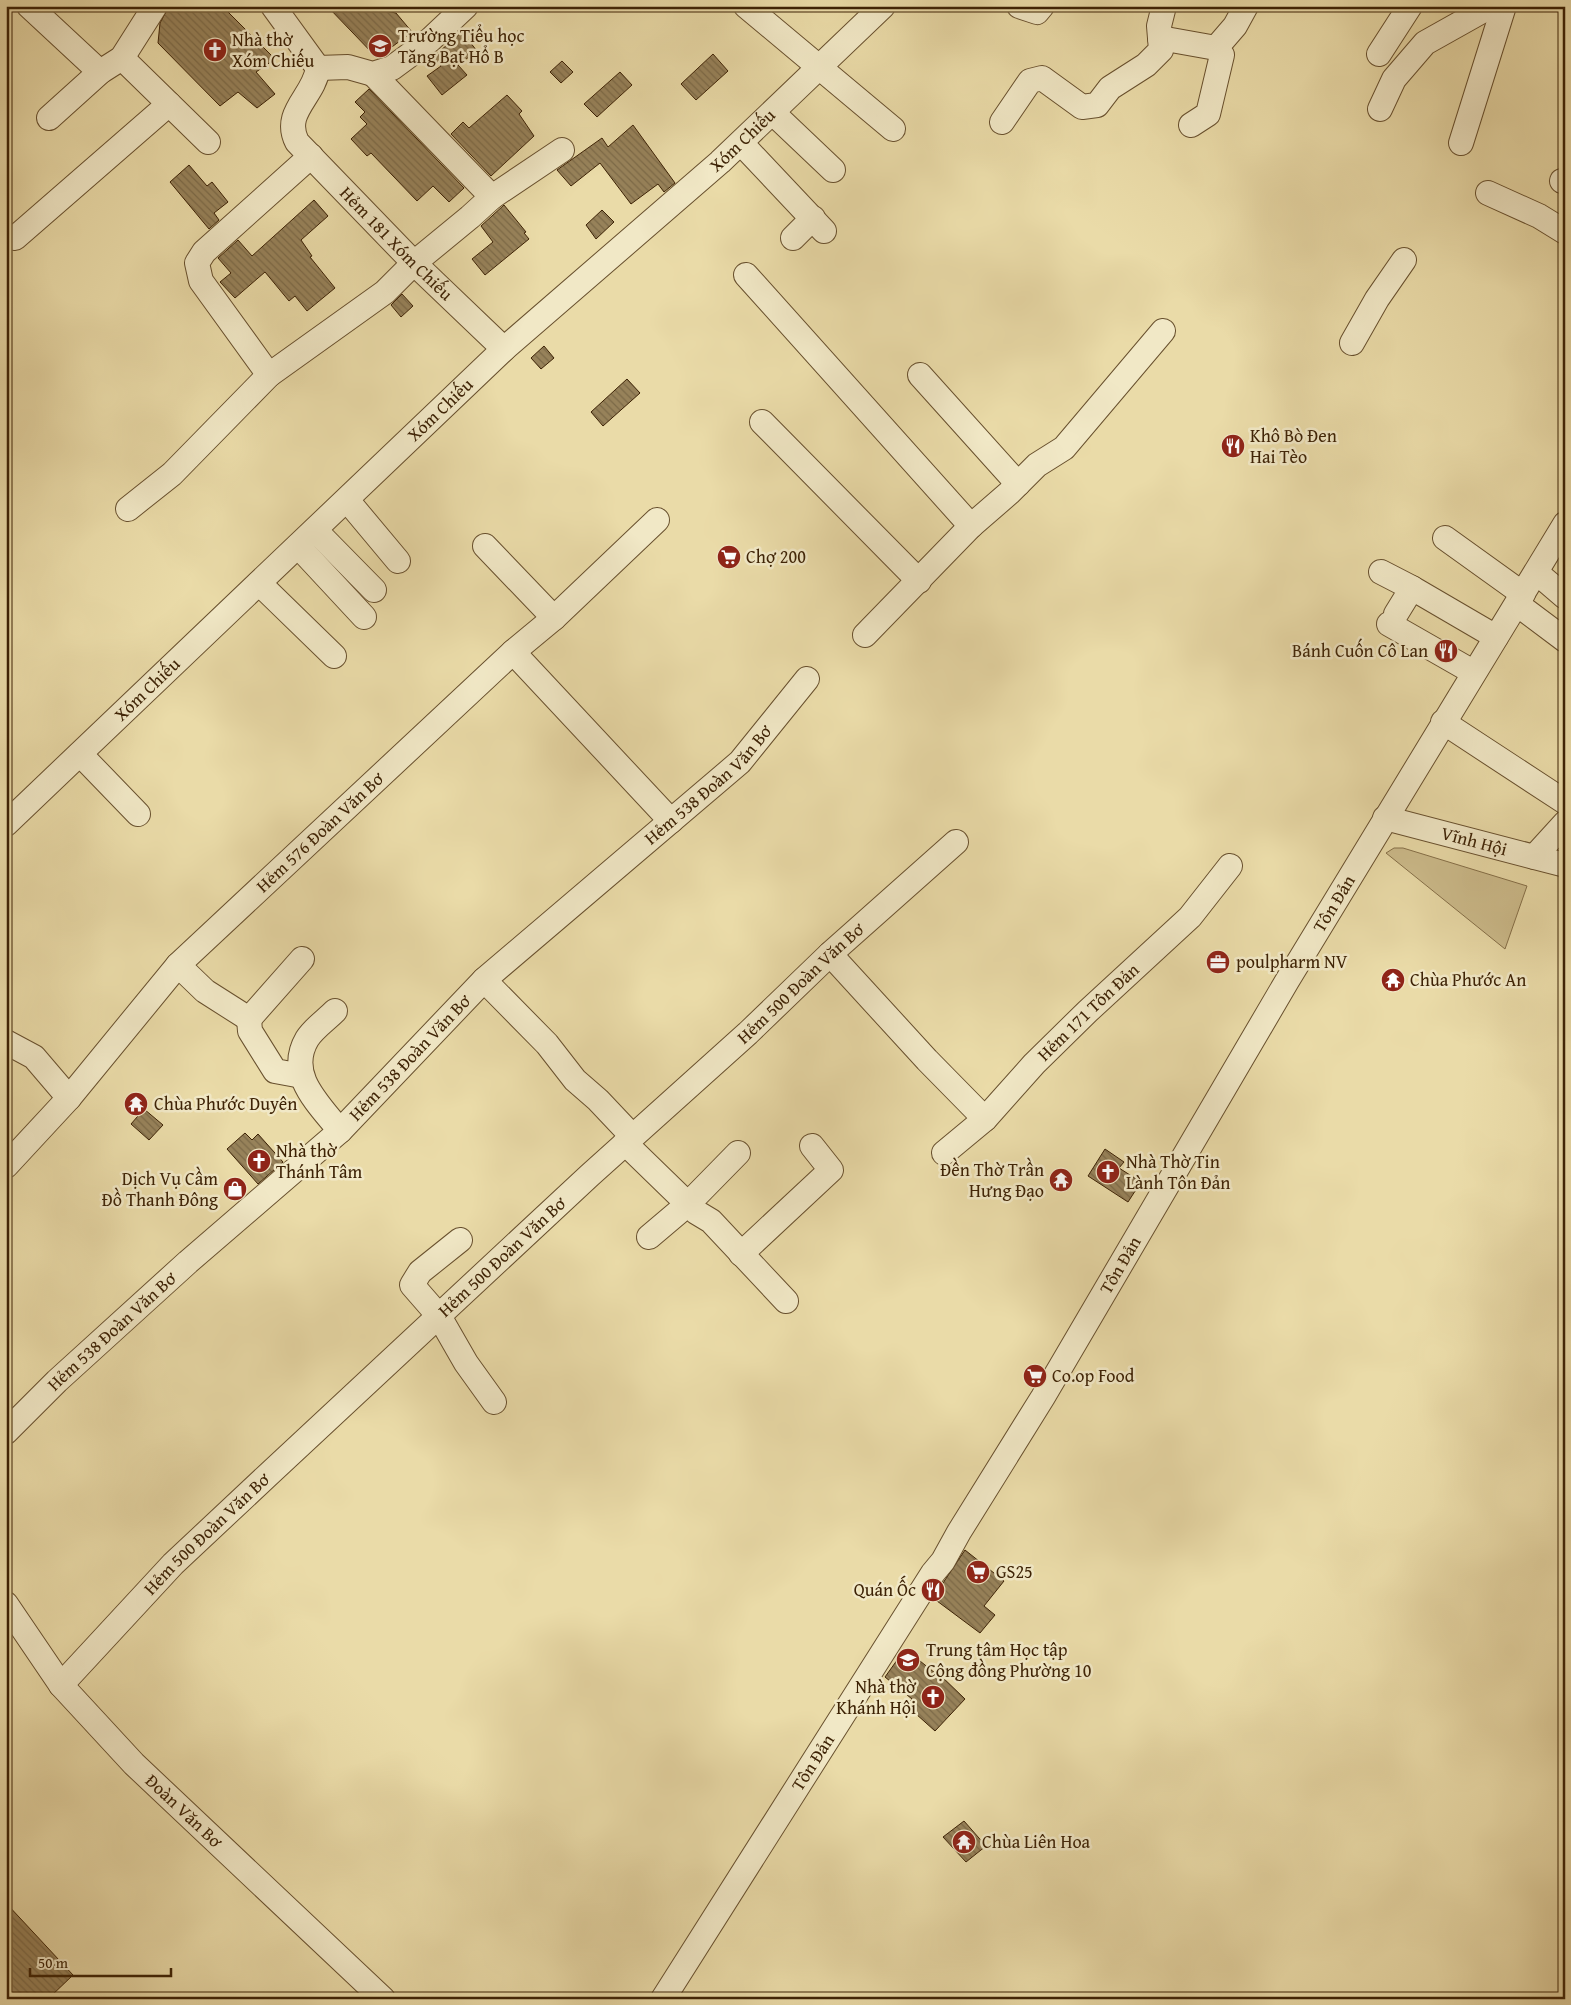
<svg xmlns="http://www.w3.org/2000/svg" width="1571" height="2005" font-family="'Gentium Book Plus',serif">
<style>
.green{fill:#cdbc8c;stroke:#856f48}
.building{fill:url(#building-back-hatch);stroke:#3d2205}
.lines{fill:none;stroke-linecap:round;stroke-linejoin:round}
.minor-casing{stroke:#68502e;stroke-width:26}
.minor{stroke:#f1e8c6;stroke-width:24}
.labels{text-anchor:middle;stroke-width:5;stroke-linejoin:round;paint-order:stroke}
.poi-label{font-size:18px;fill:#3d2205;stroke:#f1e8c6;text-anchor:start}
.street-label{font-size:18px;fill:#3d2205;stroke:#f1e8c6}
</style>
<defs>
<pattern id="building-back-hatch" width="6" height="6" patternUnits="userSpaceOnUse" patternTransform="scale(1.25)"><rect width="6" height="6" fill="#97825a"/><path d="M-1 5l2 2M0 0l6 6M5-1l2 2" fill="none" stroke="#7c6a48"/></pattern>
</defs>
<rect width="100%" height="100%" fill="#eadba8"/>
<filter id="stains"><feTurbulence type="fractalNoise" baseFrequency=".004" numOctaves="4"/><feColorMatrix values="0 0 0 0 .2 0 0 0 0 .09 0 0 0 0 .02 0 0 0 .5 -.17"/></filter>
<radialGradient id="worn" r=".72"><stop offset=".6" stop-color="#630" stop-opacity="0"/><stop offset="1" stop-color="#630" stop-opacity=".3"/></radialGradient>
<path class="green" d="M1394,848H1403L1527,886L1505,949L1386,853Z"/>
<path class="building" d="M169,6H222L275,59L256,72L275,94L257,108L238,92L220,106L158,43L160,23Z
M327,6H372L375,9L396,13L412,32L377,58Z
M462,32L477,51L458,65L467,75L442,95L427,76L441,66L433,57Z
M713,54L728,71L696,100L681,84Z
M562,61L573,72L561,83L550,72Z
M620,72L632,85L597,117L584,104Z
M369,89L464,188L449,202L433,186L417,201L371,153L367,156L351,139L367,124L360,117L365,112L355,102Z
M507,95L522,111L519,114L534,136L491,176L451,134L463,122L469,128Z
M633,125L675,183L664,192L658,184L631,204L600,163L571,186L557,170L602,138L608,147Z
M189,165L207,186L212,182L228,202L214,213L219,220L209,229L170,182Z
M314,200L328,216L301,240L312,256L310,257L335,288L307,311L295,296L289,301L265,272L235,298L220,282L231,273L218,258L238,240L252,256Z
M504,205L526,232L524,233L529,239L485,275L472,259L493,242L481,226Z
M602,210L614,222L596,239L586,225Z
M402,294L413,306L401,317L391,305Z
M544,346L554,358L541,369L531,358Z
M627,379L640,393L603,426L591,412Z
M144,1109L163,1125L149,1140L131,1124Z
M245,1133L252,1140L258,1134L283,1162L258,1184L227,1149Z
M1105,1149L1124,1162L1119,1168L1141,1182L1128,1202L1088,1176Z
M965,1550L1004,1581L984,1606L995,1615L980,1633L933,1598Z
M905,1649L935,1673L937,1672L965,1699L935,1731L906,1705L912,1699L885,1677Z
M964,1821L986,1846L966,1862L943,1837Z
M6,1903L73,1975L48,1999H6Z"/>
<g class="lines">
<g class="minor-casing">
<g id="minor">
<path d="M29,6L100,72"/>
<path id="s1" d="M273,6L318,68C314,97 282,112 297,142L414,263L504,349"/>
<path d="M746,6L893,129"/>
<path d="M1019,6L1037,12L1042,6"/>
<path d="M1160,38L1216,48L1235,26L1246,6"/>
<path d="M1379,54L1410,6"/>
<path d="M122,58L208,142"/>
<path d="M318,68L348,67L373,74L392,68L430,40L466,6"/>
<path d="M1380,109L1394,79L1425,43L1491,6"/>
<path d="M773,113L833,170"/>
<path d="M49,118L100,72L122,58L155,6"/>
<path d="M1002,122L1030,81L1042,78L1082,107L1097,105L1110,88L1146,65L1161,50L1159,26L1164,6"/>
<path d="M1191,125L1208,114L1222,55L1216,48"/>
<path d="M741,143L824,231"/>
<path d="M1461,143L1504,6"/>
<path d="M1562,181L1565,182"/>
<path d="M1488,193L1539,216L1565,232"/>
<path d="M492,197L562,150"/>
<path d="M15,238L169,104"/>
<path d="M793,238L813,218"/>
<path d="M746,275L971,526"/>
<path d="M1352,343L1377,299L1404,260"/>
<path d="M269,375L201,281L197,263L204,252L311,156"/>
<path d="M920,375L1018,484"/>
<path d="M762,422L919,581"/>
<path d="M347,500L398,561"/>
<path d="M128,509L172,474L269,375L385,292L414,263L470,217L492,197L373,74"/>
<path d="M315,530L374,590"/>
<path d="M1445,538L1523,594"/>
<path d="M298,546L364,617"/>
<path d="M485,546L554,618"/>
<path d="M1381,572L1412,588"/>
<path d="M1537,573L1565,597"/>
<path d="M259,583L334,656"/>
<path d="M1517,604L1565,640"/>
<path d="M1396,614L1412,588L1496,637"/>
<path d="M1389,624L1473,672"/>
<path d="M865,635L971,526L1009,493L1037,465L1064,448L1163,331"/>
<path d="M513,652L671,821"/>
<path d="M1443,722L1565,802"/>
<path d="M80,754L138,814"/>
<path id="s2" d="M1385,818L1565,865"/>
<path id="s3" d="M6,824L504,349L720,162L883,6"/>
<path d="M1534,857L1565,823"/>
<path d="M830,954L927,1060L985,1119"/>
<path d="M178,965L205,991L249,1019L302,959"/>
<path d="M484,980L547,1044L575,1080L598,1100L632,1136"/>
<path d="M335,1011C326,1020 313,1029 307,1039C286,1075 319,1104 340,1131"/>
<path d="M249,1019L250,1031L275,1071L302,1076"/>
<path d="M6,1042L34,1057L69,1098"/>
<path d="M625,1143L696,1212L711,1221L786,1301"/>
<path id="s4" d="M944,1153L985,1119L1034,1064L1088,1011L1190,917L1230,866"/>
<path id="s5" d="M6,1166L69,1098L178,965L513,652L554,618L657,520"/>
<path d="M649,1237L688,1204L738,1153"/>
<path d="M460,1240L420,1272L412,1285L439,1316L466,1363L494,1402"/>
<path d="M741,1254L831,1170L812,1146"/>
<path id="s6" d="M6,1432L57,1381L188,1262L340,1131L484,980L740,762L807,679"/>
<path id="s7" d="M6,1604L61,1685L134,1764L383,1999"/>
<path id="s8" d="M61,1685L173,1564L269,1474L590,1175L748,1033L830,954L956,842"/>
<path id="s9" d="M663,1999L933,1573L943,1561L959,1532L1043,1397L1287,981L1565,524"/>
</g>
</g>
<use href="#minor" class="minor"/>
</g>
<defs>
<g id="school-disc" transform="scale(1.25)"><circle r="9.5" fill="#8f2418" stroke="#f1e8c6"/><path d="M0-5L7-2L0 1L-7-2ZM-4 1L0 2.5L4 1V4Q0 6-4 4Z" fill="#fff"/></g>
<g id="church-disc" transform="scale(1.25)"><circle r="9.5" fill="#8f2418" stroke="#f1e8c6"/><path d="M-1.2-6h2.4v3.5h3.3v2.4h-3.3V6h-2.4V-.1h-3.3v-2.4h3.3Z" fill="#fff"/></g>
<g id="restaurant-disc" transform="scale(1.25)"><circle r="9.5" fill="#8f2418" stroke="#f1e8c6"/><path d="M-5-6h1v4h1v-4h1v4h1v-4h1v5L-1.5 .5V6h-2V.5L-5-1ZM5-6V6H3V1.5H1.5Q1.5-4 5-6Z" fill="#fff"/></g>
<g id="supermarket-disc" transform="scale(1.25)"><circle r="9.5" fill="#8f2418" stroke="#f1e8c6"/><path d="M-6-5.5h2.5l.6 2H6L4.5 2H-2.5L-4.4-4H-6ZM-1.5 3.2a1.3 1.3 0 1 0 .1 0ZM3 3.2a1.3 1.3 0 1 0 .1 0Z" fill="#fff"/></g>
<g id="office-disc" transform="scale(1.25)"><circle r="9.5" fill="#8f2418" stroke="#f1e8c6"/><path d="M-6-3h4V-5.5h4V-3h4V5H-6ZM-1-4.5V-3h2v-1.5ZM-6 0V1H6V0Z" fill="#fff"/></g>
<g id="temple-disc" transform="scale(1.25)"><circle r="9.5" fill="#8f2418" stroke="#f1e8c6"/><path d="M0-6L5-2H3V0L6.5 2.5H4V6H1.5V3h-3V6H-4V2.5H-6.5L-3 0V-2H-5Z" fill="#fff"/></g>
<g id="shop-disc" transform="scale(1.25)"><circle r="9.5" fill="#8f2418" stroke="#f1e8c6"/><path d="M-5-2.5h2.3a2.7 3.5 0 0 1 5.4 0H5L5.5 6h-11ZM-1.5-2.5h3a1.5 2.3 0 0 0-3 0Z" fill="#fff"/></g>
<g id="university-disc" transform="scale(1.25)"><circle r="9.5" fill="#8f2418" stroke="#f1e8c6"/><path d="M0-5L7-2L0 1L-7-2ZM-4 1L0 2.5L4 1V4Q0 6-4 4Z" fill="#fff"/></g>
</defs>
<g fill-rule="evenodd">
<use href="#school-disc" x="380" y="46"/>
<use href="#church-disc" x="215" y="50"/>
<use href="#restaurant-disc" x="1233" y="446"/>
<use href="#supermarket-disc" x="729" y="557"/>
<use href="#restaurant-disc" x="1446" y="651"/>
<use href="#office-disc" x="1218" y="962"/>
<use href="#temple-disc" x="1393" y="980"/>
<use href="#temple-disc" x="136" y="1104"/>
<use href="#church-disc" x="259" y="1161"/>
<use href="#church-disc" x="1108" y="1172"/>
<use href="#temple-disc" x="1061" y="1180"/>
<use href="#shop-disc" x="235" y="1189"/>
<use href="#supermarket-disc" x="1035" y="1376"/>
<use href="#supermarket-disc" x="978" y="1572"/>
<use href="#restaurant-disc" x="933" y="1590"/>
<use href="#university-disc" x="908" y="1660"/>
<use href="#church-disc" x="933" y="1697"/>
<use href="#temple-disc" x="964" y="1842"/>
</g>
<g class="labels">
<g class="poi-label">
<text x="398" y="42">Trường Tiểu học<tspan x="398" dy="21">Tăng Bạt Hổ B</tspan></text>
<text x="232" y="46">Nhà thờ<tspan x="232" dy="21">Xóm Chiếu</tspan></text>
<text x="1250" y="442">Khô Bò Đen<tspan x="1250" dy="21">Hai Tèo</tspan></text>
<text x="746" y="563">Chợ 200</text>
<text x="1428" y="657" text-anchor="end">Bánh Cuốn Cô Lan</text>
<text x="1236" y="968">poulpharm NV</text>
<text x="1410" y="986">Chùa Phước An</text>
<text x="154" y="1110">Chùa Phước Duyên</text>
<text x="276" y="1157">Nhà thờ<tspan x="276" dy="21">Thánh Tâm</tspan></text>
<text x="1126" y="1168">Nhà Thờ Tin<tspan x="1126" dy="21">Lành Tôn Đản</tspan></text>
<text x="1044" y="1176" text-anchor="end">Đền Thờ Trần<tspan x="1044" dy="21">Hưng Đạo</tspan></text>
<text x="218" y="1185" text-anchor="end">Dịch Vụ Cầm<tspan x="218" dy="21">Đồ Thanh Đông</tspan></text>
<text x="1052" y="1382">Co.op Food</text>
<text x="996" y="1578">GS25</text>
<text x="916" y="1596" text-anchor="end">Quán Ốc</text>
<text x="926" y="1656">Trung tâm Học tập<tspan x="926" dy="21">Cộng đồng Phường 10</tspan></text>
<text x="916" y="1693" text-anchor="end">Nhà thờ<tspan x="916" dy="21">Khánh Hội</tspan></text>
<text x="982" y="1848">Chùa Liên Hoa</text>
</g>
<g class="street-label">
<text dy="6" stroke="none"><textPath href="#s3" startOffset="1005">Xóm Chiếu</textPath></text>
<text dy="6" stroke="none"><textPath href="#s1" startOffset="299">Hẻm 181 Xóm Chiếu</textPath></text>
<text dy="6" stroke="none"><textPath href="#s3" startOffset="600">Xóm Chiếu</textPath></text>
<text dy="6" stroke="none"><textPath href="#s3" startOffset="195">Xóm Chiếu</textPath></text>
<text dy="6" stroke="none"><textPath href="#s6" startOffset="956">Hẻm 538 Đoàn Văn Bơ</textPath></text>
<text dy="6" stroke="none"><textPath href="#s5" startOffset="459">Hẻm 576 Đoàn Văn Bơ</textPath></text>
<text dy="6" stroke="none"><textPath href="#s2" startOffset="92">Vĩnh Hội</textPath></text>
<text dy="6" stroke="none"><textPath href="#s9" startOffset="1285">Tôn Đản</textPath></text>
<text dy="6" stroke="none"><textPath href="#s8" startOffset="1020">Hẻm 500 Đoàn Văn Bơ</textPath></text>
<text dy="6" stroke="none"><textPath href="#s4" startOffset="202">Hẻm 171 Tôn Đản</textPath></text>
<text dy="6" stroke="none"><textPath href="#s6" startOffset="551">Hẻm 538 Đoàn Văn Bơ</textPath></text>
<text dy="6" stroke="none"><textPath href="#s8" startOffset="615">Hẻm 500 Đoàn Văn Bơ</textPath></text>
<text dy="6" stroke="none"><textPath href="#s9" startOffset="865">Tôn Đản</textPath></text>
<text dy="6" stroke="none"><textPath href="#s6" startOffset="146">Hẻm 538 Đoàn Văn Bơ</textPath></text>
<text dy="6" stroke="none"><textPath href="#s8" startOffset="210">Hẻm 500 Đoàn Văn Bơ</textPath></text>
<text dy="6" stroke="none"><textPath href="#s9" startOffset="280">Tôn Đản</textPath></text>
<text dy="6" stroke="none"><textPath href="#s7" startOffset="274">Đoàn Văn Bơ</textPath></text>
</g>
</g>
<rect width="1571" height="2005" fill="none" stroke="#eadba8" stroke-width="25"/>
<rect x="8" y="8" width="1556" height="1990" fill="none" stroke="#3d2205" stroke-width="2.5"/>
<rect x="12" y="12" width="1546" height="1980" fill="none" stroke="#3d2205"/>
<path d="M30 1968v8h141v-8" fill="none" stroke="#3d2205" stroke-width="2.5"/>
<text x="38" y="1968" font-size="15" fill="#3d2205" stroke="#f1e8c6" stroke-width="4" paint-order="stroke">50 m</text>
<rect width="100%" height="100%" filter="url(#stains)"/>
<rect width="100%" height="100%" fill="url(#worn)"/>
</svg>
